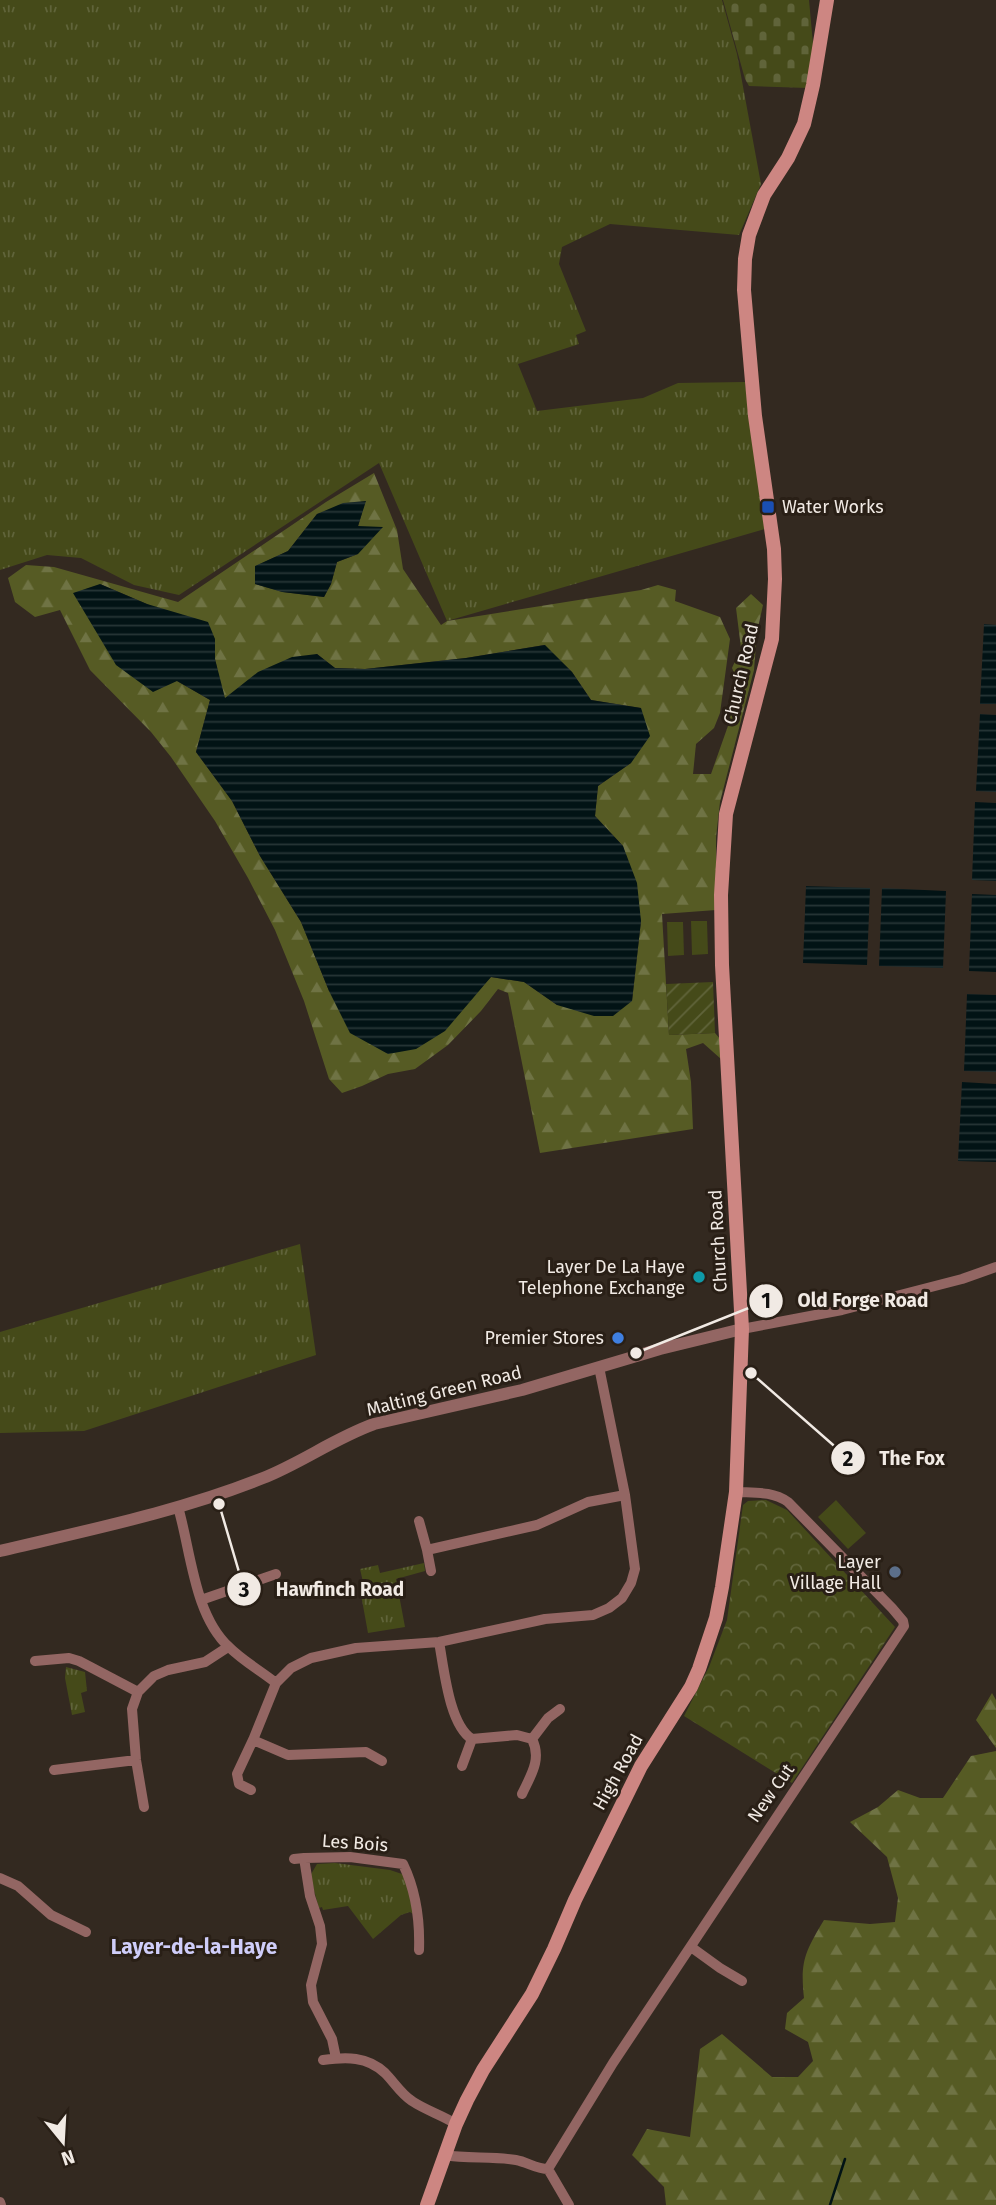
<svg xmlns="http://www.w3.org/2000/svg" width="996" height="2205" font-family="'Fira Sans',sans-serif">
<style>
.grass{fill:url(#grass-tufts)}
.forest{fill:url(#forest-firs);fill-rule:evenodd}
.cemetery{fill:url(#cemetery-stones)}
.park{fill:url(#park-crowns)}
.garden{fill:url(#garden-furrows)}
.pitch{fill:#454a19}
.water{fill:url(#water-rules)}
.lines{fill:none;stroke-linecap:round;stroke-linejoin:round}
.stream{stroke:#021315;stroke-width:2.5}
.minor{stroke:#936663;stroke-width:10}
.tertiary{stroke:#936663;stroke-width:12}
.secondary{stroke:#cd8682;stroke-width:14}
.transit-dot{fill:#1a4fb4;stroke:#291f16;stroke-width:2.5}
.culture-dot{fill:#0f9aa8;stroke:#291f16;stroke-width:2.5}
.shop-dot{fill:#3f7fe0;stroke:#291f16;stroke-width:2.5}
.service-dot{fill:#5c6f8a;stroke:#291f16;stroke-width:2.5}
.labels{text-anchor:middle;stroke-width:6;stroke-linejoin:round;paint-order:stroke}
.poi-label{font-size:18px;fill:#f1eae4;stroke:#291f16;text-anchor:end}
.street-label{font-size:18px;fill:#f1eae4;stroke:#291f16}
.quarter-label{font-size:21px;font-weight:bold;fill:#cfcdf9;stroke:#291f16}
.leader{fill:none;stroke:#f1eae4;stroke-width:2.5}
.callout-dot{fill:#f1eae4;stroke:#291f16;stroke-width:2.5}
.mark-label{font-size:21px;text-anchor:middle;font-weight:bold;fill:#111}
.callout-label{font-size:19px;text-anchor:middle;font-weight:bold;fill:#f1eae4;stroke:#291f16;stroke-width:6;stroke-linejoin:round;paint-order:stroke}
</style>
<defs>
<pattern id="grass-tufts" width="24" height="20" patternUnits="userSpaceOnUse" patternTransform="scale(1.75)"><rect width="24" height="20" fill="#454a19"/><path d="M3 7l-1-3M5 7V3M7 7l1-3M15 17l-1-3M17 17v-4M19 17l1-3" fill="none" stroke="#60643a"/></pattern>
<pattern id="forest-firs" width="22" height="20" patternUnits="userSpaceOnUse" patternTransform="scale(1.75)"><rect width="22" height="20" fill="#565b24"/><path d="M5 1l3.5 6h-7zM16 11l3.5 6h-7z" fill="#6f7344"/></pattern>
<pattern id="cemetery-stones" width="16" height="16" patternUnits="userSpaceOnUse" patternTransform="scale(1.75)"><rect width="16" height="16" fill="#454a19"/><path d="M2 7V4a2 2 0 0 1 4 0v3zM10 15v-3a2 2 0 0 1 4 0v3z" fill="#60643a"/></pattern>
<pattern id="park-crowns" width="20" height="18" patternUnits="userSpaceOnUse" patternTransform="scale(1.75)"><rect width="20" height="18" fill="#454a19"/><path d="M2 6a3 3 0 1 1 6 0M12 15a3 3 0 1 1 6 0" fill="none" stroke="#60643a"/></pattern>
<pattern id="garden-furrows" width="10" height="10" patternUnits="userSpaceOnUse" patternTransform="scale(1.75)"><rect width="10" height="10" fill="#454a19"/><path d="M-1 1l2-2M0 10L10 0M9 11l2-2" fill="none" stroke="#60643a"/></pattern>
<pattern id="water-rules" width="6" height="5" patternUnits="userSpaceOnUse" patternTransform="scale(1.75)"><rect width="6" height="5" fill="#021315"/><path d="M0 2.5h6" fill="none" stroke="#273637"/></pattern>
</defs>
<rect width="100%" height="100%" fill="#332920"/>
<path class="grass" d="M0,0H722L737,54L761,184L739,235L610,224L562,247L559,264L586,331L576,335L579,344L518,364L537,411L643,398L678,383L745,382L765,529L447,621L379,463L179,595L134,585L81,558L47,555L0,570Z
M300,1244L316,1355L84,1431L0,1433V1332Z
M424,1563L425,1571L396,1579L405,1627L368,1633L360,1589L363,1582L360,1569L378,1565L380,1573Z
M66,1667L85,1672L87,1691L81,1693L85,1712L72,1715L65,1678Z
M335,1863L390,1870L405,1875L415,1915L410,1912L401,1915L373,1939L348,1906L323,1910L322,1907L319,1908L310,1876L317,1864Z"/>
<path class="forest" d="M374,473L397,530L403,569L441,625L447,621L641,590L658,585L676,590L675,601L720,617L730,639L720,713L714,728L696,744L693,774H711L729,723L738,682L732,668L741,648L736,608L751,594L763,605L757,632L754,670L720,802L716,837V910L662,914L669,1035L715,1033L721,1040V1059L703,1043L686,1049L691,1082L693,1129L540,1153L508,993L498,989L481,1011L448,1045L415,1069L388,1074L362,1086L342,1093L329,1079L304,1001L275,930L248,878L215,821L171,757L151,732L90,670L60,610L35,617L15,602L8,578L26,565L54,567L178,602L326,502ZM365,502L358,527V554L337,562L331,584L324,597L283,592L255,584L256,566L288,551L317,514ZM100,584L147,604L215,639V659L224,699L234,692L317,654L335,668L365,669L466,658L544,645L572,672L591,700L641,708L631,763L598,786L595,816L623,846L641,921L632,1001L557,1005L524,982L491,977L474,995L329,991L301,922L260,856L232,801L196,752L210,700L177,681Z
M992,1693L996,1700V1748L976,1720Z
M996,1751V2205H666L664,2187L632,2155L647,2129L690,2137L700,2049L722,2034L772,2077H798L813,2061L808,2042L785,2029L787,2013L804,1998C800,1961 805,1952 824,1920L870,1924L895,1922L898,1898L887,1857L850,1822L878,1807L898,1790L920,1798H943L971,1756Z"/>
<path class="cemetery" d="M723,0H809L814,55L808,88L749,86L745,79Z"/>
<path class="park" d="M766,1500L787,1510L895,1627L792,1783L684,1716L709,1667L727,1620L743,1505L748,1501Z"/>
<path class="garden" d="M713,982L715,1033L669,1035L666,984Z"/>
<path class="pitch" d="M691,921H707L708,954L692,955Z
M667,922H683L684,955L668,956Z
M836,1500L866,1533L848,1549L818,1517Z"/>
<path class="water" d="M366,501L358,526L383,527L358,554L337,562L331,584L324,597L282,592L255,584V566L288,551L317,514L343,503Z
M100,584L147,604L208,622L215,639V659L225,698L258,672L292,657L317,654L335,668L365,669L466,658L545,645L572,672L591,700L641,708L650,736L631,763L598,786L595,816L623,846L637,883L641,921L632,1001L613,1016H594L557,1005L524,982L491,977L445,1031L416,1049L388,1054L350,1033L329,991L301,922L260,856L232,801L196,752L210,700L177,681L153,692L116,665L73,593Z
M984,624L996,625V704H980Z
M980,714L996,715V792L976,791Z
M975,802L996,803V881L972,880Z
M806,886L870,888L867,965L803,963Z
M882,888L946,891L943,968L879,966Z
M972,894L996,895V972L969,971Z
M967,994L996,995V1072L964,1071Z
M962,1082L996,1084V1162L958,1161Z"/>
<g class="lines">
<path class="stream" d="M830,2205L845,2159"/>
<path class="minor" d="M742,1329L842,1310L962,1279L996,1267
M178,1507C191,1551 194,1615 229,1647C243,1661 261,1671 276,1683
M419,1521L427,1550L537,1525L588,1502L625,1495
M427,1550L431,1571
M201,1600L276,1574
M439,1642C444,1668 449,1725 472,1739L517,1735L532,1739C542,1759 531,1775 522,1794
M35,1661L69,1658L79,1661L138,1692
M532,1739L548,1718L560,1709
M253,1740L288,1755L366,1752L382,1761
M462,1766L472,1739
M54,1770L136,1760
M251,1790L239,1784L237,1774L253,1740L276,1683L291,1668L311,1658L356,1648L439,1642L545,1619L593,1615L609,1608L622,1598L631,1583L635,1569L625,1495L599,1367
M144,1807L136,1760L132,1709L138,1692L154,1676L168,1670L205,1662L228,1647
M304,1858L350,1857L403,1864C416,1891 420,1921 419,1950
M294,1859L304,1858L310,1896L320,1926L322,1944L311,1985L313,2002L332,2039L336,2058
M0,1878L18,1886L51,1915L86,1932
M691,1947L720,1968L742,1981
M323,2060C346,2057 367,2056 385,2073C394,2082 401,2094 412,2101C425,2110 442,2115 456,2124
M444,2155C468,2159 492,2156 516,2160C527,2162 537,2169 548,2169L569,2205
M548,2169L613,2063L904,1626L903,1621L892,1608L788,1502C772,1491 755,1493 736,1492
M0,2202L1,2205"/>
<path class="tertiary" d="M0,1551C88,1530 178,1512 263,1478C301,1463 335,1438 374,1424L522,1390L660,1349L742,1329"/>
<path class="secondary" d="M427,2205L456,2124L467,2100L483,2070L532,1994L554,1949L575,1900L641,1766L691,1687L699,1669L716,1618L722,1587L736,1492L742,1329L722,965L721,895L726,814L772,639L775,579L774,549L755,416L744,290L745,259L749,235L764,195L788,158L804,124L813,85L827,0"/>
</g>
<rect class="transit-dot" x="761" y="500" width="14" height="14" rx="3.5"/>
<circle class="culture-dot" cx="699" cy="1277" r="7"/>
<circle class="shop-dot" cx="618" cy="1338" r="7"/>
<circle class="service-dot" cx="895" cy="1572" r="7"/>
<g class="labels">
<g class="poi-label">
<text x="782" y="513" text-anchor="start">Water Works</text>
<text x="685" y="1273">Layer De La Haye<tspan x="685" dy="21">Telephone Exchange</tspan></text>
<text x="604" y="1344">Premier Stores</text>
<text x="881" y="1568">Layer<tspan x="881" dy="21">Village Hall</tspan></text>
</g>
<g class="street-label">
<text transform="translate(741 674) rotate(-77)" y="6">Church Road</text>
<text transform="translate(718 1241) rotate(-93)" y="6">Church Road</text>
<text transform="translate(444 1391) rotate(-14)" y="6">Malting Green Road</text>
<text transform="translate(618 1772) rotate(-61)" y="6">High Road</text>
<text transform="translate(771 1793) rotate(-55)" y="6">New Cut</text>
<text transform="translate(355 1843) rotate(4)" y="6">Les Bois</text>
</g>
<g class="quarter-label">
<text x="194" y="1954">Layer-de-la-Haye</text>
</g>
</g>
<path class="leader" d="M636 1353L766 1301M751 1373L848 1458M219 1504L244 1589"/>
<g class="callout-dot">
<circle cx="636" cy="1353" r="7"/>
<circle cx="751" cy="1373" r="7"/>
<circle cx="219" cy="1504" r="7"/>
<circle cx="766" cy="1301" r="18"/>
<circle cx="848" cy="1458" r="18"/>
<circle cx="244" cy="1589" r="18"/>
</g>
<g class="mark-label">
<text x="766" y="1308">1</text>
<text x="848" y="1466">2</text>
<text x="244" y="1597">3</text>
</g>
<g class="callout-label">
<text x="863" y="1307">Old Forge Road</text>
<text x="912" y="1465">The Fox</text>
<text x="340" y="1596">Hawfinch Road</text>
</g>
<g transform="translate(63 2142) rotate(162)" stroke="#291f16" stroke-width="5" paint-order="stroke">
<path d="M0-5L12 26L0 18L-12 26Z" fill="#f1eae4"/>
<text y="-10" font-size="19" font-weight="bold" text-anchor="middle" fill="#f1eae4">N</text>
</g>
</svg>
